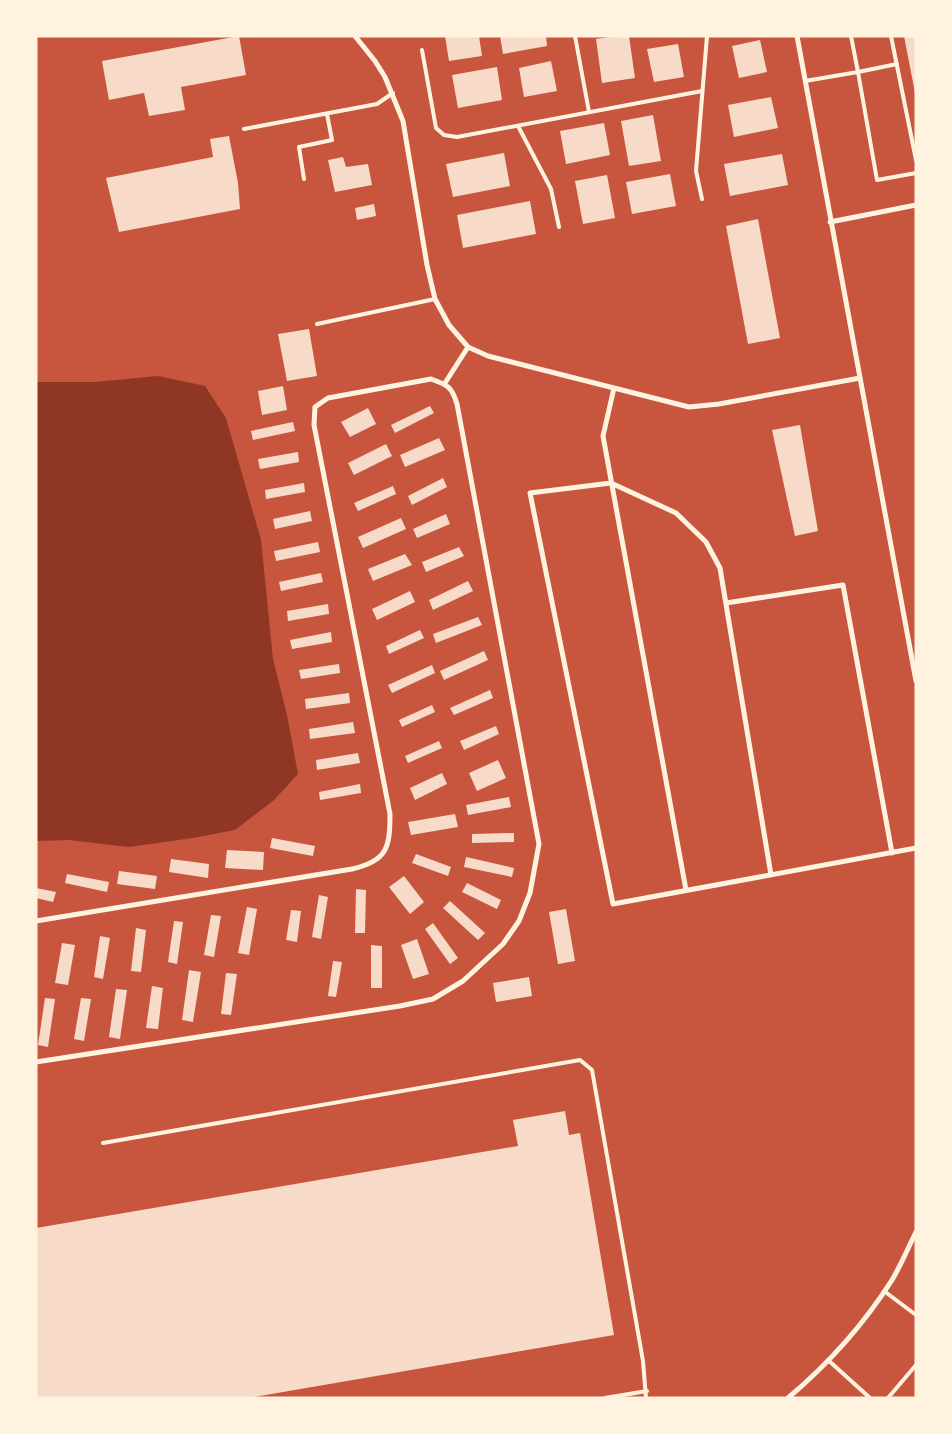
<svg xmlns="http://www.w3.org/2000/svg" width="952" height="1434" viewBox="0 0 952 1434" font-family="'DM Sans',sans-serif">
  <rect width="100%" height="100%" fill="#c8553d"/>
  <path fill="#8f3625" d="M158,376L205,386L226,418L261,540L273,659L287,715L298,774L274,800L235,830L193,838L129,847L69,840L36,841V382H95Z"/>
  <path fill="#f7dbc8" d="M239,36L246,75L181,87L185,110L149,116L144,93L109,100L102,61Z
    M445,36H479L482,56L449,61Z
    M500,36H546L547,46L503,54Z
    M618,36H629L635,78L602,83L596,39Z
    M904,36H916V93H915Z
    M760,40L767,72L739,78L732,46Z
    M678,44L684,77L654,82L647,49Z
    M551,61L557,91L524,97L519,68Z
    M497,67L502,100L458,108L452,75Z
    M771,97L778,128L734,137L728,105Z
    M653,115L661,161L629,166L621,121Z
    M604,123L610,155L566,164L560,131Z
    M229,136L238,183L240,209L119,232L106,178L213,157L210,139Z
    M504,153L510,186L453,197L446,164Z
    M782,154L788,185L730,196L724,164Z
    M343,157L346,167L368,164L372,185L335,192L328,160Z
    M670,174L676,206L632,214L626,182Z
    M607,175L615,218L583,224L575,181Z
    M530,201L536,234L463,248L457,215Z
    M374,204L376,216L357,220L355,208Z
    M758,219L780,338L748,344L726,226Z
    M309,329L317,376L287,381L278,334Z
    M283,386L287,410L262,415L258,391Z
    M430,406L434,413L395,433L391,425Z
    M368,408L376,424L350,437L341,422Z
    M293,422L295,431L253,440L251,431Z
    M800,425L818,531L795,536L772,430Z
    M439,438L445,450L405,467L400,455Z
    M386,444L392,456L354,475L348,463Z
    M298,452L299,462L260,469L258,459Z
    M443,478L447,487L412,505L408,496Z
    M304,483L305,492L266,499L265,490Z
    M393,486L396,494L358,511L354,503Z
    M310,511L312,521L275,529L273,519Z
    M446,514L450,524L417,538L413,529Z
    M401,518L406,529L363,548L358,537Z
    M318,542L320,552L276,561L274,551Z
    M459,547L464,556L426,572L422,562Z
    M405,554L412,565L373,581L368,569Z
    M321,573L323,582L281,591L279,582Z
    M468,581L473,591L433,610L429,600Z
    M410,591L415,602L377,620L372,609Z
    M328,604L329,614L288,621L287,611Z
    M478,617L482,625L436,643L433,634Z
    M420,630L424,638L389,654L386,646Z
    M331,632L332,642L292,649L290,640Z
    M484,651L488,660L444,680L440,671Z
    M339,664L340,673L301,679L299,670Z
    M432,665L435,673L392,693L388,685Z
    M490,690L493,698L454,715L450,708Z
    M349,693L350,703L306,709L305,699Z
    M432,705L435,712L402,727L399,720Z
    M353,722L355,733L310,739L309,729Z
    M496,726L499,734L464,750L460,741Z
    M439,741L442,748L408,763L405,756Z
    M358,753L360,763L317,770L316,760Z
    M498,760L506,778L477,791L469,773Z
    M442,773L447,784L415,800L410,788Z
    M360,784L361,793L320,800L319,792Z
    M509,797L511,807L468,815L466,805Z
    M455,814L458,827L411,835L408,822Z
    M514,833V842L472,843V834Z
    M272,838L315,846L313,856L270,848Z
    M227,850L264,852L263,870L225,868Z
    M416,854L451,867L448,876L412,863Z
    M466,857L514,868L512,877L464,867Z
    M171,859L209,864L208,878L169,872Z
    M119,871L157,876L155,889L117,884Z
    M67,874L109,882L107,892L65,883Z
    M404,876L424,902L410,914L389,887Z
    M467,883L501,900L497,909L462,892Z
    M36,888L56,892L53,902L36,898Z
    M356,889L366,890L365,933H355Z
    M319,895L328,897L321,939L312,937Z
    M450,901L485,933L478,940L443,908Z
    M247,907L257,909L249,955L238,953Z
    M566,909L575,961L558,964L549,912Z
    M291,910L301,911L297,942L286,940Z
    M211,915L221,916L214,957L204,955Z
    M174,921L183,922L177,964L168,962Z
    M433,923L458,958L450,964L425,929Z
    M136,928L146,930L141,972L131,971Z
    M100,936L110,938L103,979L94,977Z
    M417,939L429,974L413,979L401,945Z
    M62,943L75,945L68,985L55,983Z
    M371,945L382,946V988H371Z
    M333,961L342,962L336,997L328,996Z
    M189,970L201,972L193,1022L182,1020Z
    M226,973L237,974L231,1015L221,1014Z
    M529,977L532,996L496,1002L493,983Z
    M152,986L163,988L158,1029L146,1028Z
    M116,989L127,990L120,1039L109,1037Z
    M45,998L55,999L48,1047L38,1045Z
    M81,998L91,999L84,1041L74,1039Z
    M565,1111L569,1135L580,1133L614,1335L248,1398H36V1228L518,1146L513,1120Z"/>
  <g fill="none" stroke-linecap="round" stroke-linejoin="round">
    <path stroke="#fff3e0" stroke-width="4" d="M575,36L589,112
      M851,36L858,72L897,64
      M891,36L916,160
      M422,50L436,128L444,135L457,137L702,91
      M805,81L858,72L877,180L916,173
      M518,126L551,189L559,227
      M244,129L377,104L393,93
      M304,179L299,147L332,140L327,114
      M702,199L696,171L707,36
      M317,324L435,299
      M103,1143L580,1060L592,1070L643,1361L646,1398
      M884,1291L916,1315
      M828,1360L870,1398
      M605,1398L647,1391
      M888,1398L916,1365"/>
    <path stroke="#fff3e0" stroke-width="5" d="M355,36L375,61L385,77L403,121L427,265L435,299L449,325L468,347L488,356L689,407L719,404L860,378
      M797,36L916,681
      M830,222L916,205
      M445,383L468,347
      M614,388L603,436L686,890
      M726,603L843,585L892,853
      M771,875L720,568L706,542L676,513L611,483L530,493L613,904L916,848
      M36,921L352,869C387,861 390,848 390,814L314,425L315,407L328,398L431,379C448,385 452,387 457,404L539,844L530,893L519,921L503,944L463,981L433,999L400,1006L36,1062
      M788,1398C827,1365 864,1324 892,1280C901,1265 908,1248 916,1232"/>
  </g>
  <rect width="952" height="1434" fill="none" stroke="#fff3e0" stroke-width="75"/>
</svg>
